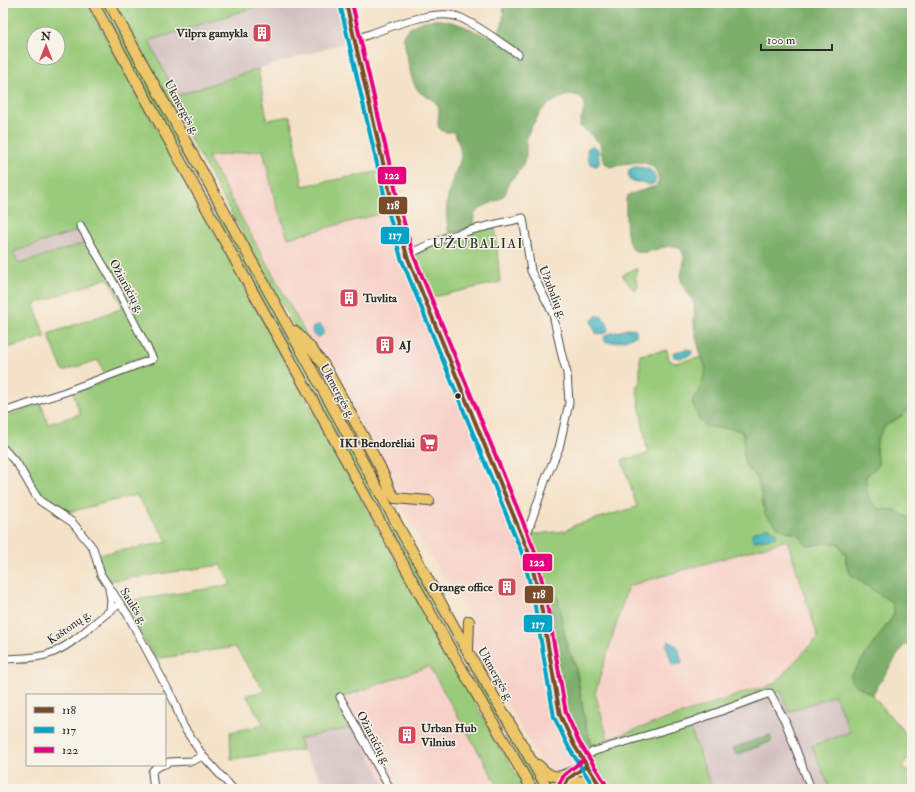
<svg xmlns="http://www.w3.org/2000/svg" width="915" height="792" viewBox="0 0 915 792" font-family="'IM FELL Double Pica',serif">
  <rect width="100%" height="100%" fill="#f7f3e8"/>
  <filter id="ink" filterUnits="userSpaceOnUse"><feTurbulence type="fractalNoise" baseFrequency=".025" numOctaves="2"/><feDisplacementMap in="SourceGraphic" scale="8" xChannelSelector="R" yChannelSelector="G"/><feConvolveMatrix kernelMatrix="1 2 1 2 8 2 1 2 1" color-interpolation-filters="sRGB"/></filter>
  <filter id="wash" filterUnits="userSpaceOnUse"><feTurbulence type="fractalNoise" baseFrequency=".012" numOctaves="4" result="noise"/><feDisplacementMap in="SourceGraphic" scale="16" xChannelSelector="R" yChannelSelector="G"/><feGaussianBlur stdDeviation="0.9" result="paint"/><feColorMatrix in="noise" values="0 0 0 0 0 0 0 0 0 0 0 0 0 0 0 0 0 1.4 0 .05"/><feComposite in="paint" operator="in"/></filter>
  <g filter="url(#wash)">
    <rect width="100%" height="100%" fill="#f4e2c8"/>
    <path fill="#f7d1c8" d="M263,150L275,201L390,211L531,571L553,696L576,757V760L572,769L555,774L545,767L472,646V619L451,584L443,578L398,501L208,157Z
      M787,540L818,637L776,683L762,689H754L608,739L595,693L628,586Z
      M430,666L500,789H388L338,699Z"/>
    <path fill="#d2bfc0" d="M267,3H342L351,41L258,69L176,96L149,41Z
      M79,230L87,242L19,264L12,252Z
      M781,691L789,712L835,695L851,732L812,746L830,789H712L689,725Z
      M353,727L388,789H328L302,750L299,739Z"/>
    <path fill="#9acb7a" stroke="#627b52" fill-rule="evenodd" d="M3,3H87L465,686L525,789H500L429,666L338,699L353,727L299,739L302,750L231,759L230,732L264,725L246,695L265,691L235,647L155,659L123,602L231,585L221,565L110,581L103,573L99,556L102,554L168,542L136,495L69,512L58,504L44,498L37,490L19,460L3,444V417L41,404L48,424L80,414L73,393L107,381L98,360L63,371L48,334L123,308L108,278L34,304L45,337L3,349V249L8,246L3,233ZM34,34H58V58H34ZM79,230L87,242L19,264L13,252Z
      M97,3H104L545,789H537L425,597Z
      M115,3H267L149,41L176,96L258,69L267,120L290,116L303,186L381,171L390,211L288,238L275,201L263,150L208,157L313,347L300,335L294,326Z
      M495,227L500,282L429,298L410,252L449,233Z
      M634,269H637L638,271L635,278L637,282L638,287L635,290L631,287L623,276V275Z
      M667,350L669,359L674,363L702,357L707,369L699,393L694,397L736,429C751,434 741,453 745,465C747,470 753,472 756,476C762,485 761,506 766,515C768,519 785,530 789,532C796,535 800,534 803,542L812,546L826,542L839,544L846,556V563L850,574L891,602L894,607V615L851,675L852,682L872,695L912,741V753L902,766L912,774V789H830L812,746L850,732L835,695L788,712L781,691L689,725L712,789H615L613,786L603,784L584,751L590,749L592,746C582,718 582,689 574,661C571,652 568,652 567,641L551,591H546L538,562L527,535L565,531L575,525L637,507L622,460L648,454L636,386L640,385V355ZM787,540L818,637L776,682L762,689H755L608,739L595,693L628,586Z
      M912,402V520L895,510L878,509C867,498 865,491 866,476L879,465L876,453L877,440L885,426L903,415Z"/>
    <path fill="#7baf6a" stroke="#536d4a" d="M503,3H912V402L903,415L885,426L877,440L876,453L879,465L866,476C865,491 867,498 878,509L895,510L912,520V643L905,645L902,648L872,695L852,682L851,675L894,615V607L891,602L850,574L846,563V556L839,544C828,541 818,546 806,545L803,542L801,537L797,533L789,532L778,527L766,516L757,477L746,466L744,457V436L741,431L736,429L706,427L700,421L692,402L694,397L699,393L706,369C701,355 695,338 694,322C694,317 695,310 694,304C692,295 682,290 681,280C680,272 687,261 683,253C674,233 643,264 631,247C625,238 626,210 626,199L628,195L656,186L659,181C656,154 628,163 610,167L603,161L600,143L580,126C580,117 585,113 585,103L579,96L570,94L550,103L541,111L529,131L526,142V157L520,170L508,183L506,193L500,199L482,207L474,215L473,227L449,233C445,212 446,199 453,178C455,171 460,165 461,157C461,149 458,141 455,133C451,130 445,134 441,130C435,125 440,116 439,109C437,98 422,97 417,89C408,75 407,51 403,35C420,14 446,18 468,28C474,30 483,36 488,36C505,35 504,14 503,3Z
      M546,591L554,592L558,598L567,649L575,665L586,727L592,746L590,749L584,751L567,715Z
      M770,735L772,741L736,755L733,748Z"/>
    <path fill="#46b5c0" stroke="#387076" d="M591,146L596,147L598,150L599,163L597,166L592,165L588,159L587,149Z
      M634,167C644,167 658,169 655,183L649,185L642,182H636L630,180L628,172L630,169Z
      M596,316C604,315 609,323 608,331L603,334L596,333L591,321Z
      M312 331a6 6 0 1 1 12 0a6 6 0 1 1-12 0Z
      M633,328L636,330V336C627,339 613,345 605,341L604,337L607,334Z
      M687,349L692,351L691,355L681,358L674,357L673,353L675,352Z
      M768,527L777,534L776,537L755,541L753,540L752,533Z
      M669,641L678,647L682,662L680,664L674,665L672,664L666,644Z"/>
  </g>
  <g filter="url(#ink)">
    <g fill="none" stroke-linecap="round" stroke-linejoin="round">
      <defs>
        <path id="minor" d="M354,40C380,31 435,6 461,18C481,27 499,42 518,54
          M407,256C443,234 484,227 523,218L531,271L553,314L562,356L567,373L569,403L559,448L546,478L528,531L522,533
          M3,412L65,392L153,359L116,287L80,225
          M3,448L18,465L35,494L40,501L72,522L93,548L101,575L128,615L174,701L183,726L203,756L233,789
          M109,589L111,600L110,610
          M3,659C18,658 35,659 49,654C77,644 95,619 120,604
          M340,697L390,789
          M581,757L595,751L691,722L770,693L785,721L811,789
          M165,764L169,762L192,761L203,756
          M156,789L153,782L152,772L155,768L162,765"/>
        <path id="major" d="M346,3L393,206L407,256L528,551L539,594L556,697L560,715L574,745L602,789"/>
        <path id="highway" d="M93,3L452,652L532,789
          M109,3L468,652L548,789
          M295,331L310,347L324,365L380,467L385,478L390,491L395,498L429,501
          M468,650L469,621
          M538,765C559,787 565,772 587,765
          M563,789C574,780 584,779 598,783"/>
      </defs>
      <use href="#minor" stroke="#494643" stroke-width="9"/>
      <use href="#major" stroke="#494643" stroke-width="11"/>
      <use href="#highway" stroke="#494643" stroke-width="12"/>
      <use href="#minor" stroke="#fff" stroke-width="7"/>
      <use href="#major" stroke="#ecc669" stroke-width="9"/>
      <use href="#highway" stroke="#ecc669" stroke-width="10"/>
      <defs>
        <path id="bus-1" d="M346,3L393,206L407,256L528,551L539,594L560,715L574,745L602,789
          M563,789L568,779L587,765"/>
        <path id="bus-2" d="M340,4L387,207L401,258L522,553L533,595L554,717L569,748L595,789"/>
        <path id="bus-3" d="M352,3L399,205L413,254L534,549L545,593L566,713L579,742L607,786
          M558,786L564,775L583,760"/>
      </defs>
      <use href="#bus-1" stroke="#f7f3e8" stroke-width="7"/>
      <use href="#bus-2" stroke="#f7f3e8" stroke-width="7"/>
      <use href="#bus-3" stroke="#f7f3e8" stroke-width="7"/>
      <use href="#bus-1" stroke="#7a4b2a" stroke-width="4"/>
      <use href="#bus-2" stroke="#02a3c6" stroke-width="4"/>
      <use href="#bus-3" stroke="#e5007d" stroke-width="4"/>
    </g>
  </g>
  <defs>
    <symbol id="building-square" viewBox="-11 -11 22 22"><rect x="-9" y="-9" width="18" height="18" rx="4" fill="#d1495b" stroke="#f7f3e8"/><path d="M-4-6H4V6H1V3H-1V6H-4ZM-2.5-4.3h1.7v1.8h-1.7ZM.8-4.3h1.7v1.8H.8ZM-2.5-1h1.7V.8h-1.7ZM.8-1h1.7V.8H.8Z" fill="#fff"/></symbol>
    <symbol id="supermarket-square" viewBox="-11 -11 22 22"><rect x="-9" y="-9" width="18" height="18" rx="4" fill="#d1495b" stroke="#f7f3e8"/><path d="M-6-5.5h2.5l.6 2H6L4.5 2H-2.5L-4.4-4H-6ZM-1.5 3.2a1.3 1.3 0 1 0 .1 0ZM3 3.2a1.3 1.3 0 1 0 .1 0Z" fill="#fff"/></symbol>
  </defs>
  <g fill-rule="evenodd">
    <use href="#building-square" x="251" y="22" width="22" height="22"/>
    <use href="#building-square" x="338" y="287" width="22" height="22"/>
    <use href="#building-square" x="374" y="334" width="22" height="22"/>
    <use href="#supermarket-square" x="418" y="432" width="22" height="22"/>
    <use href="#building-square" x="496" y="576" width="22" height="22"/>
    <use href="#building-square" x="396" y="724" width="22" height="22"/>
  </g>
  <circle fill="#2b2b2b" stroke="#f7f3e8" stroke-width="1.5" cx="458" cy="396" r="3.5"/>
  <g text-anchor="middle" stroke-width="3" stroke-linejoin="round" paint-order="stroke">
    <g font-size="12" font-weight="bold" fill="#2b2b2b" stroke="#f7f3e8" text-anchor="end">
      <text x="248" y="37">Vilpra gamykla</text>
      <text x="363" y="302" text-anchor="start">Tuvlita</text>
      <text x="399" y="349" text-anchor="start">AJ</text>
      <text x="415" y="447">IKI Bendorėliai</text>
      <text x="493" y="591">Orange office</text>
      <text x="421" y="732" text-anchor="start">Urban Hub<tspan x="421" dy="14">Vilnius</tspan></text>
    </g>
    <g font-size="12" fill="#2b2b2b" stroke="#f7f3e8">
      <text transform="translate(182 107) rotate(61)" y="4">Ukmergės g.</text>
      <text transform="translate(127 286) rotate(61)" y="4">Ožiarūčių g.</text>
      <text transform="translate(553 292) rotate(68)" y="4">Užubalių g.</text>
      <text transform="translate(338 391) rotate(61)" y="4">Ukmergės g.</text>
      <text transform="translate(134 606) rotate(58)" y="4">Saulės g.</text>
      <text transform="translate(69 627) rotate(-35)" y="4">Kaštonų g.</text>
      <text transform="translate(496 674) rotate(60)" y="4">Ukmergės g.</text>
      <text transform="translate(374 738) rotate(62)" y="4">Ožiarūčių g.</text>
    </g>
    <g font-size="14" letter-spacing="1" fill="#2b2b2b" stroke="#f7f3e8">
      <text x="478" y="248">UŽUBALIAI</text>
    </g>
  </g>
  <g stroke="#f7f3e8" stroke-width="1.5">
    <rect x="377" y="166" width="30" height="19" rx="4" fill="#e5007d"/>
    <rect x="378" y="196" width="30" height="19" rx="4" fill="#7a4b2a"/>
    <rect x="380" y="226" width="30" height="19" rx="4" fill="#02a3c6"/>
    <rect x="522" y="553" width="31" height="19" rx="4" fill="#e5007d"/>
    <rect x="524" y="585" width="30" height="19" rx="4" fill="#7a4b2a"/>
    <rect x="523" y="614" width="30" height="19" rx="4" fill="#02a3c6"/>
  </g>
  <g font-size="11" text-anchor="middle" font-weight="bold" fill="#fff">
    <text x="392" y="179">122</text>
    <text x="393" y="209">118</text>
    <text x="395" y="239">117</text>
    <text x="537" y="566">122</text>
    <text x="539" y="598">118</text>
    <text x="538" y="628">117</text>
  </g>
  <rect width="915" height="792" fill="none" stroke="#f7f3e8" stroke-width="16"/>
  <rect x="26" y="694" width="140" height="72" fill="#f7f3e8" stroke="#a5a39c"/>
  <rect x="34" y="707" width="20" height="6" fill="#7a4b2a" stroke="#a5a39c"/>
  <text x="62" y="714" font-size="12" fill="#2b2b2b">118</text>
  <rect x="34" y="727" width="20" height="6" fill="#02a3c6" stroke="#a5a39c"/>
  <text x="62" y="734" font-size="12" fill="#2b2b2b">117</text>
  <rect x="34" y="747" width="20" height="6" fill="#e5007d" stroke="#a5a39c"/>
  <text x="62" y="754" font-size="12" fill="#2b2b2b">122</text>
  <g transform="translate(46 46)"><circle r="19" fill="#f7f3e8" stroke="#a5a39c"/>
  <path d="M0-3L7 15L0 10L-7 15Z" fill="#d1495b"/>
  <text y="-6" font-size="11" font-weight="bold" text-anchor="middle" fill="#2b2b2b">N</text>
  </g>
  <path d="M761 44v6h71v-6" fill="none" stroke="#2b2b2b" stroke-width="2"/>
  <text x="767" y="44" font-size="12" fill="#2b2b2b" stroke="#f7f3e8" stroke-width="3" paint-order="stroke">100 m</text>
</svg>
